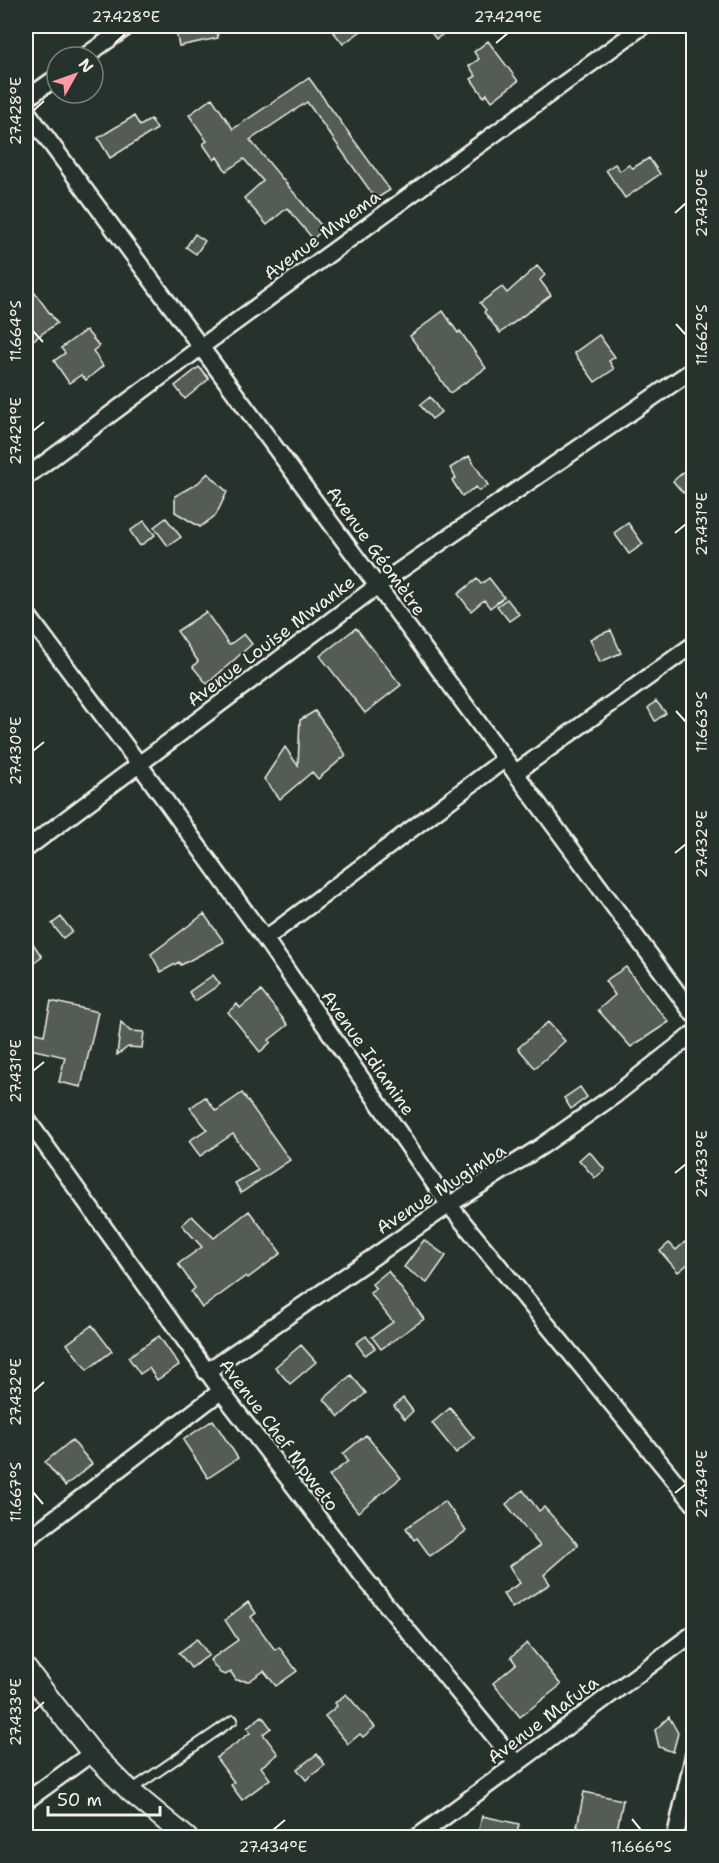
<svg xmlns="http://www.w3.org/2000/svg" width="719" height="1863" viewBox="0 0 719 1863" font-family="'Shantell Sans',sans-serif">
  <rect width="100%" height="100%" fill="#26332d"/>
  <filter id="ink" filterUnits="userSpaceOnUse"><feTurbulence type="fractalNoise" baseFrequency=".0167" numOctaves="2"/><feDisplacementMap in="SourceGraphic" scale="12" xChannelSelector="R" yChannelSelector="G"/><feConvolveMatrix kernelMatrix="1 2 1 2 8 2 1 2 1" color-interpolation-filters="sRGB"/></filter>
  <g filter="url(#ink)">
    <path fill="#525c55" stroke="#f4f1e8" stroke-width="1.5" d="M175,26H216L218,38L179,46Z
      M329,26H368L343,44Z
      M426,26H455L436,39Z
      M488,41L518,81L492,101L487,94L484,97L471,79L476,76L469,66L479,59L474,52Z
      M309,78L390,190L376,199L307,102L250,140L324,229L313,239L287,208L267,225L244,198L263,181L244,159L226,171L217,157L214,160L203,144L207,141L189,115L212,98L233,129Z
      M134,116L140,126L151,119L157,129L110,158L98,138Z
      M649,158L660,174L625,198L606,170L615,164L620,171L629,165L633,168Z
      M195,234L205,241L196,254L186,247Z
      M537,266L545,275L540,280L551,295L500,333L484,312L486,310L480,303L502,287L507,293Z
      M26,281L57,323L26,345Z
      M443,311L458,333L460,331L486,368L450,393L410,336Z
      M86,330L99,346L93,351L103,366L86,380L81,375L69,383L54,361L65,353L61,348Z
      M599,335L615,357L609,361L614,369L595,382L574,353Z
      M199,367L209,379L185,399L175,386Z
      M430,397L441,412L432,419L420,405Z
      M469,456L488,485L479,491L476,487L462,496L452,480L456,478L450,468Z
      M693,464V484L683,493L673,481Z
      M208,473L227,492L216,515L200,527L175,512V496L198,483Z
      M166,518L181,537L168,546L154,527Z
      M144,521L155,535L140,546L130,531Z
      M628,523L643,544L629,554L614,533Z
      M489,578L504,597L490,608L484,600L471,611L458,594L477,579L481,584Z
      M507,599L519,614L509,621L497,606Z
      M206,612L229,645L244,634L252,644L207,684L193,667L198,661L177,631Z
      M356,628L401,685L365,713L320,656Z
      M611,630L621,653L600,662L590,639Z
      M656,701L666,713L655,721L648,708Z
      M315,711L346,755L318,779L312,772L280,799L264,779L285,747L298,766L300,720Z
      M204,914L224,942L181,965L179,962L161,972L151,954Z
      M61,917L72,931L63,938L52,924Z
      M26,933L42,957L26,969Z
      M626,967L649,999L669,1022L631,1047L598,1010L615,995L605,981Z
      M213,975L220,984L195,1001L189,992Z
      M261,991L288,1025L269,1040L271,1042L260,1052L228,1012L237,1004L240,1008Z
      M51,1001L98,1012L81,1087L59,1082L65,1057L26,1048V1030L44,1035Z
      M121,1022L130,1031L144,1032L142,1048L128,1047L117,1055Z
      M548,1022L565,1041L535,1068L518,1048Z
      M580,1087L587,1097L571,1109L564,1098Z
      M242,1093L290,1160L241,1193L235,1183L258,1170L233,1134L200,1156L189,1141L207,1129L190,1108L205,1097L216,1111Z
      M589,1151L605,1170L595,1178L579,1160Z
      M249,1211L281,1253L248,1278L246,1276L202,1308L191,1292L195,1288L178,1264L202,1247L182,1225L192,1216L214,1238Z
      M693,1235V1260L678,1272L660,1251L669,1243L676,1250Z
      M424,1240L446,1256L427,1283L404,1267Z
      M388,1271L424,1319L381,1349L372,1337L393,1322L370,1293L376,1289L372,1284Z
      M92,1325L112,1351L87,1370L67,1344Z
      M159,1336L179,1365L157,1380L149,1368L140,1374L128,1357Z
      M366,1336L375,1348L365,1355L356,1343Z
      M301,1345L316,1362L290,1384L275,1367Z
      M351,1375L366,1393L339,1417L324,1399Z
      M403,1398L413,1411L405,1419L394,1406Z
      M450,1408L474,1438L456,1453L432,1423Z
      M213,1420L238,1458L208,1478L183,1440Z
      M366,1435L401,1478L358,1512L329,1476L348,1461L343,1454Z
      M72,1440L92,1464L65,1486L45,1462Z
      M523,1490L539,1511L544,1507L578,1545L544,1575L550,1584L512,1608L503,1594L520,1583L509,1566L540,1546L506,1504Z
      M445,1501L466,1531L430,1556L417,1538L414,1540L406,1528Z
      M248,1602L256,1613L251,1617L275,1650L279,1647L297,1671L276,1686L264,1671L249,1681L236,1680L231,1672L225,1675L220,1673L210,1660L238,1640L225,1620Z
      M197,1639L209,1655L191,1668L179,1653Z
      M527,1643L561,1685L520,1717L493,1683L516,1664L511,1657Z
      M346,1694L375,1727L363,1737L360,1734L348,1744L325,1716L337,1706L335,1703Z
      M262,1716L271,1728L263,1734L278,1754L261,1767L270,1779L242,1800L231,1785L234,1782L216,1758L250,1733L247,1728Z
      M669,1717L678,1733L673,1752L659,1747L655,1730Z
      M317,1754L325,1765L306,1780L297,1769Z
      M584,1792L623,1800L616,1835L599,1832L597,1837L582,1834L583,1828L577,1827Z
      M482,1816L519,1824L516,1838H477Z"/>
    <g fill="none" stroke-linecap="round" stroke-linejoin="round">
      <defs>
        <path id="service" d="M131,1790L233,1720"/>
        <path id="minor" d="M84,57L128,26
          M26,99L57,77
          M26,110L694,1015
          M26,477L201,347L643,26
          M26,613L139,764L265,939L449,1205L694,1504
          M515,773L694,644
          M26,849L377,586L694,369
          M265,939L505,759
          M26,1118L221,1391L362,1575L517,1764
          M206,1372L449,1205L542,1146L615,1095L694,1033
          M26,1540L221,1391
          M26,1801L92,1753
          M416,1838L694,1633
          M675,1838L694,1754"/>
        <path id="tertiary" d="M26,1669L92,1753L130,1791L187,1838"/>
      </defs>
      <use href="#service" stroke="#f4f1e8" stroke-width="12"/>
      <use href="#minor" stroke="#f4f1e8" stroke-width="20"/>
      <use href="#tertiary" stroke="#f4f1e8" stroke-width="24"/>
      <use href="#service" stroke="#26332d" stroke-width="8"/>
      <use href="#minor" stroke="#26332d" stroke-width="15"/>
      <use href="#tertiary" stroke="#26332d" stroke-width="20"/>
    </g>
  </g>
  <path fill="none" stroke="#f4f1e8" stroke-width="2" d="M115,43L126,33M496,43L508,33M33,111L44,101M675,213L686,203M676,324L686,335M33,331L43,342M33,431L44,422M675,533L686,524M676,711L686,722M33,751L44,742M675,853L686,844M33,1071L44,1062M675,1173L686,1164M33,1392L44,1382M33,1492L43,1504M675,1493L686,1484M33,1712L44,1702M632,1819L641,1830M273,1830L285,1820"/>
  <g text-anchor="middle" stroke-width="4.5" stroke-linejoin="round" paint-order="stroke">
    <g font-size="18" fill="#f4f1e8" stroke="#26332d">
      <text transform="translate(322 235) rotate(-36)" y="6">Avenue Mwema</text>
      <text transform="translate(376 551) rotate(54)" y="6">Avenue Géomètre</text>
      <text transform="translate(271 641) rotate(-37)" y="6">Avenue Louise Mwanke</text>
      <text transform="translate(368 1053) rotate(55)" y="6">Avenue Idiamine</text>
      <text transform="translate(441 1189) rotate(-33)" y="6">Avenue Mugimba</text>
      <text transform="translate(279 1435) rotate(53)" y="6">Avenue Chef Mpweto</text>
      <text transform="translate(543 1720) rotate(-37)" y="6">Avenue Mafuta</text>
    </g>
  </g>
  <rect width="719" height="1863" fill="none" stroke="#26332d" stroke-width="66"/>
  <g transform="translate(75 75) rotate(50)"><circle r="28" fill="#26332d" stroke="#787f78" stroke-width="1.5"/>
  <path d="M0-4.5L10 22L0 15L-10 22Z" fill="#ff9aa2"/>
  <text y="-9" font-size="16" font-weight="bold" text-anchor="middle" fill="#f4f1e8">N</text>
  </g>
  <path d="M48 1806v9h112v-9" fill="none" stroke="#f4f1e8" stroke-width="3"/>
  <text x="57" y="1806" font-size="18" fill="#f4f1e8" stroke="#26332d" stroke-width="4.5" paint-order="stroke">50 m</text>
  <rect x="33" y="33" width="653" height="1797" fill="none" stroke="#f4f1e8" stroke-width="2"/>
  <g font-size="15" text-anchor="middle" fill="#f4f1e8">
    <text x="126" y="22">27.428°E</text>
    <text x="508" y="22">27.429°E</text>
    <text transform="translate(16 111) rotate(-90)" y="5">27.428°E</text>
    <text transform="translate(702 203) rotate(-90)" y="5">27.430°E</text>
    <text transform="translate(16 331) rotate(-90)" y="5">11.664°S</text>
    <text transform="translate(702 335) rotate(-90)" y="5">11.662°S</text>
    <text transform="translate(16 431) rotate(-90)" y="5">27.429°E</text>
    <text transform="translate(702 524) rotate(-90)" y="5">27.431°E</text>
    <text transform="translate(702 722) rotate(-90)" y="5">11.663°S</text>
    <text transform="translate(16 751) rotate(-90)" y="5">27.430°E</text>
    <text transform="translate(702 844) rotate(-90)" y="5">27.432°E</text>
    <text transform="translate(16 1071) rotate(-90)" y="5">27.431°E</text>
    <text transform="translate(702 1164) rotate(-90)" y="5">27.433°E</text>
    <text transform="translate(16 1392) rotate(-90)" y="5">27.432°E</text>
    <text transform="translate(702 1484) rotate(-90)" y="5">27.434°E</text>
    <text transform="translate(16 1492) rotate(-90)" y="5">11.667°S</text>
    <text transform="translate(16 1712) rotate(-90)" y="5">27.433°E</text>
    <text x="273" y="1852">27.434°E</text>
    <text x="641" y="1852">11.666°S</text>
  </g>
</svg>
